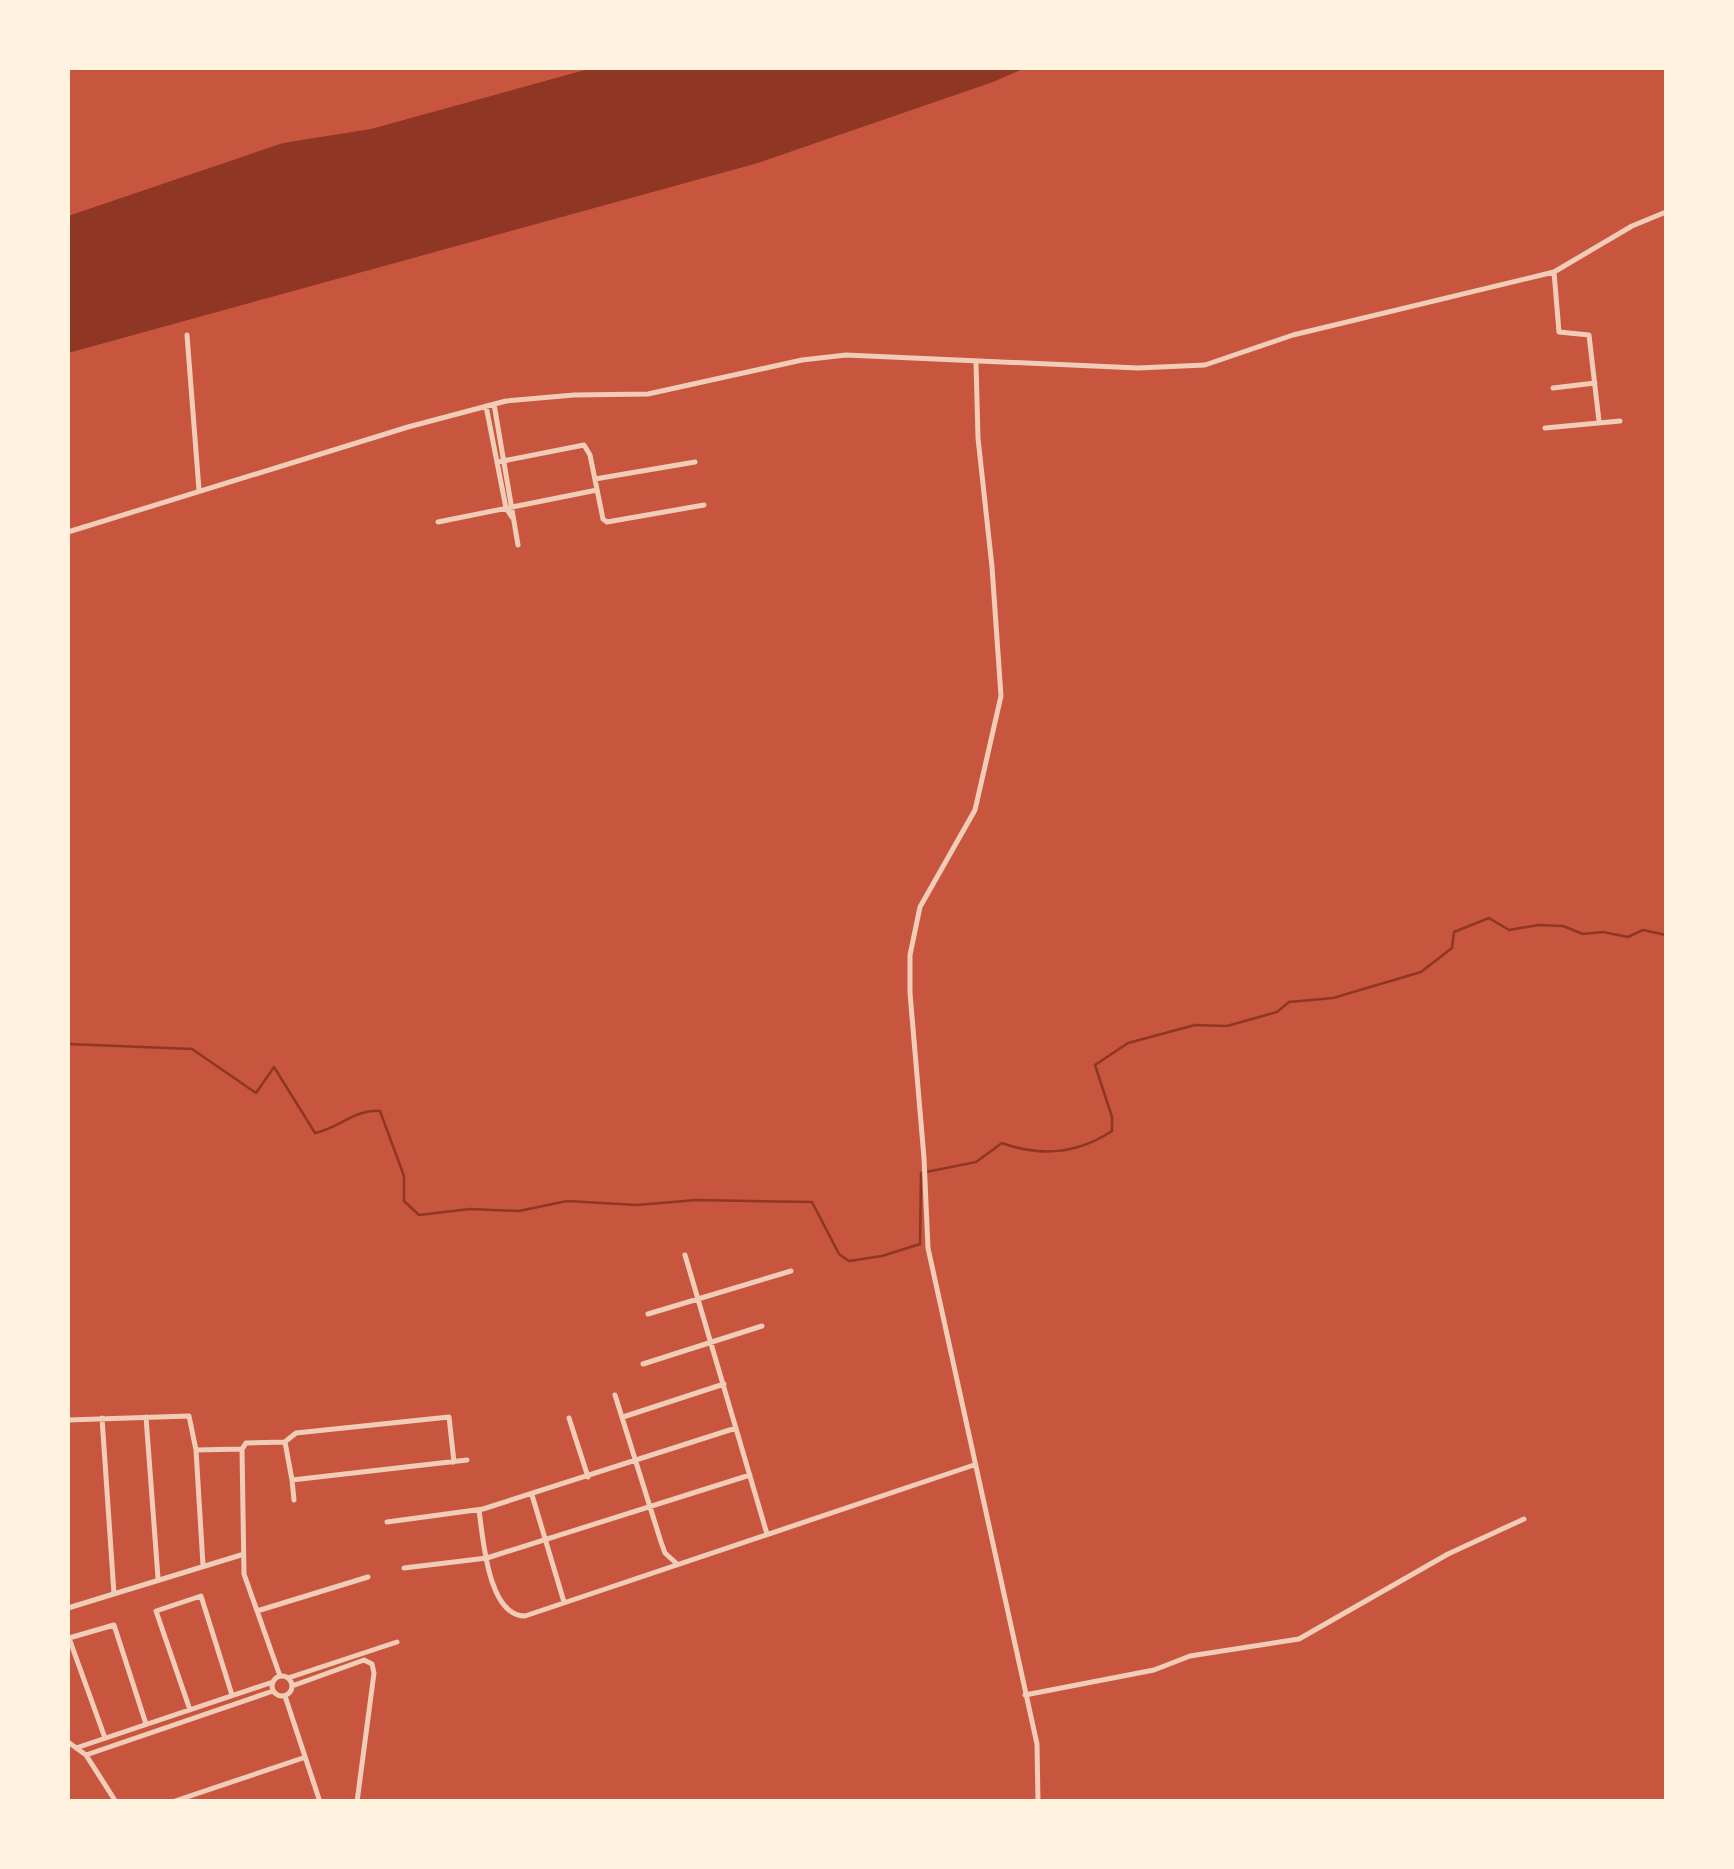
<svg xmlns="http://www.w3.org/2000/svg" width="1734" height="1869" viewBox="0 0 1734 1869" font-family="Manrope,sans-serif">
  <rect width="100%" height="100%" fill="#c8553d"/>
  <path fill="#8f3625" d="M592,68H1025L993,82L758,163L68,353V216L283,143L371,129Z"/>
  <g fill="none" stroke-linecap="round" stroke-linejoin="round">
    <path stroke="#8f3625" stroke-width="2.5" d="M68,1044L192,1049L256,1093L274,1067L315,1133C340,1128 354,1109 380,1111L404,1176V1201L419,1215L470,1209L519,1211L567,1201L637,1205L696,1200L812,1202L839,1254L849,1261L882,1256L920,1244L921,1173L976,1162L1002,1143C1040,1157 1077,1154 1112,1131V1117L1095,1065L1128,1043L1195,1025L1227,1026L1277,1012L1289,1002L1333,998L1421,972L1452,948L1454,932L1489,918L1509,930L1538,925L1563,926L1583,934L1603,932L1628,937L1643,930L1666,935"/>
    <path stroke="#f1ccb7" stroke-width="5" d="M1554,272L1559,332L1589,335L1599,421
      M187,335L199,490
      M976,363L978,438L992,567L1001,696L975,810L920,907L910,955V993L924,1158L928,1248L1037,1744L1038,1802
      M1553,388L1595,383
      M494,404L518,545
      M486,406L506,508L512,517
      M1545,428L1620,421
      M498,462L584,445L590,455L603,519L607,522L704,505
      M595,479L695,462
      M438,522L597,490
      M68,532L408,427L506,401L574,395L648,394L802,360L846,355L1138,368L1205,365L1293,335L1554,272L1632,226L1666,212
      M685,1255L767,1534
      M648,1314L791,1271
      M643,1364L762,1326
      M615,1395L661,1542L665,1553L676,1563
      M146,1417L158,1578
      M623,1417L724,1384
      M102,1418L114,1594
      M569,1418L588,1477
      M68,1420L189,1416L196,1450L203,1565
      M286,1441L296,1433L449,1417L454,1462
      M242,1449L246,1443L285,1442L292,1480L467,1460
      M196,1450L242,1449L244,1574L280,1676
      M292,1480L294,1500
      M532,1495L564,1602
      M479,1510C483,1538 488,1616 525,1616L974,1465
      M387,1522L483,1509L736,1428
      M404,1568L487,1558L750,1475
      M68,1608L241,1555
      M257,1611L368,1577
      M272 1686a10 10 0 1 1 20 0a10 10 0 1 1-20 0Z
      M288,1678L397,1642
      M292,1686L364,1660L372,1664L374,1673L357,1802
      M1025,1695L1154,1670L1190,1656L1299,1639L1448,1554L1524,1519
      M285,1696L320,1802
      M190,1710L156,1611L201,1596L232,1695
      M105,1738L69,1638L114,1625L146,1724
      M68,1742L86,1755L116,1802
      M76,1748L273,1682
      M86,1755L273,1691
      M172,1802L303,1758"/>
  </g>
  <rect width="1734" height="1869" fill="none" stroke="#fff3e0" stroke-width="140"/>
</svg>
